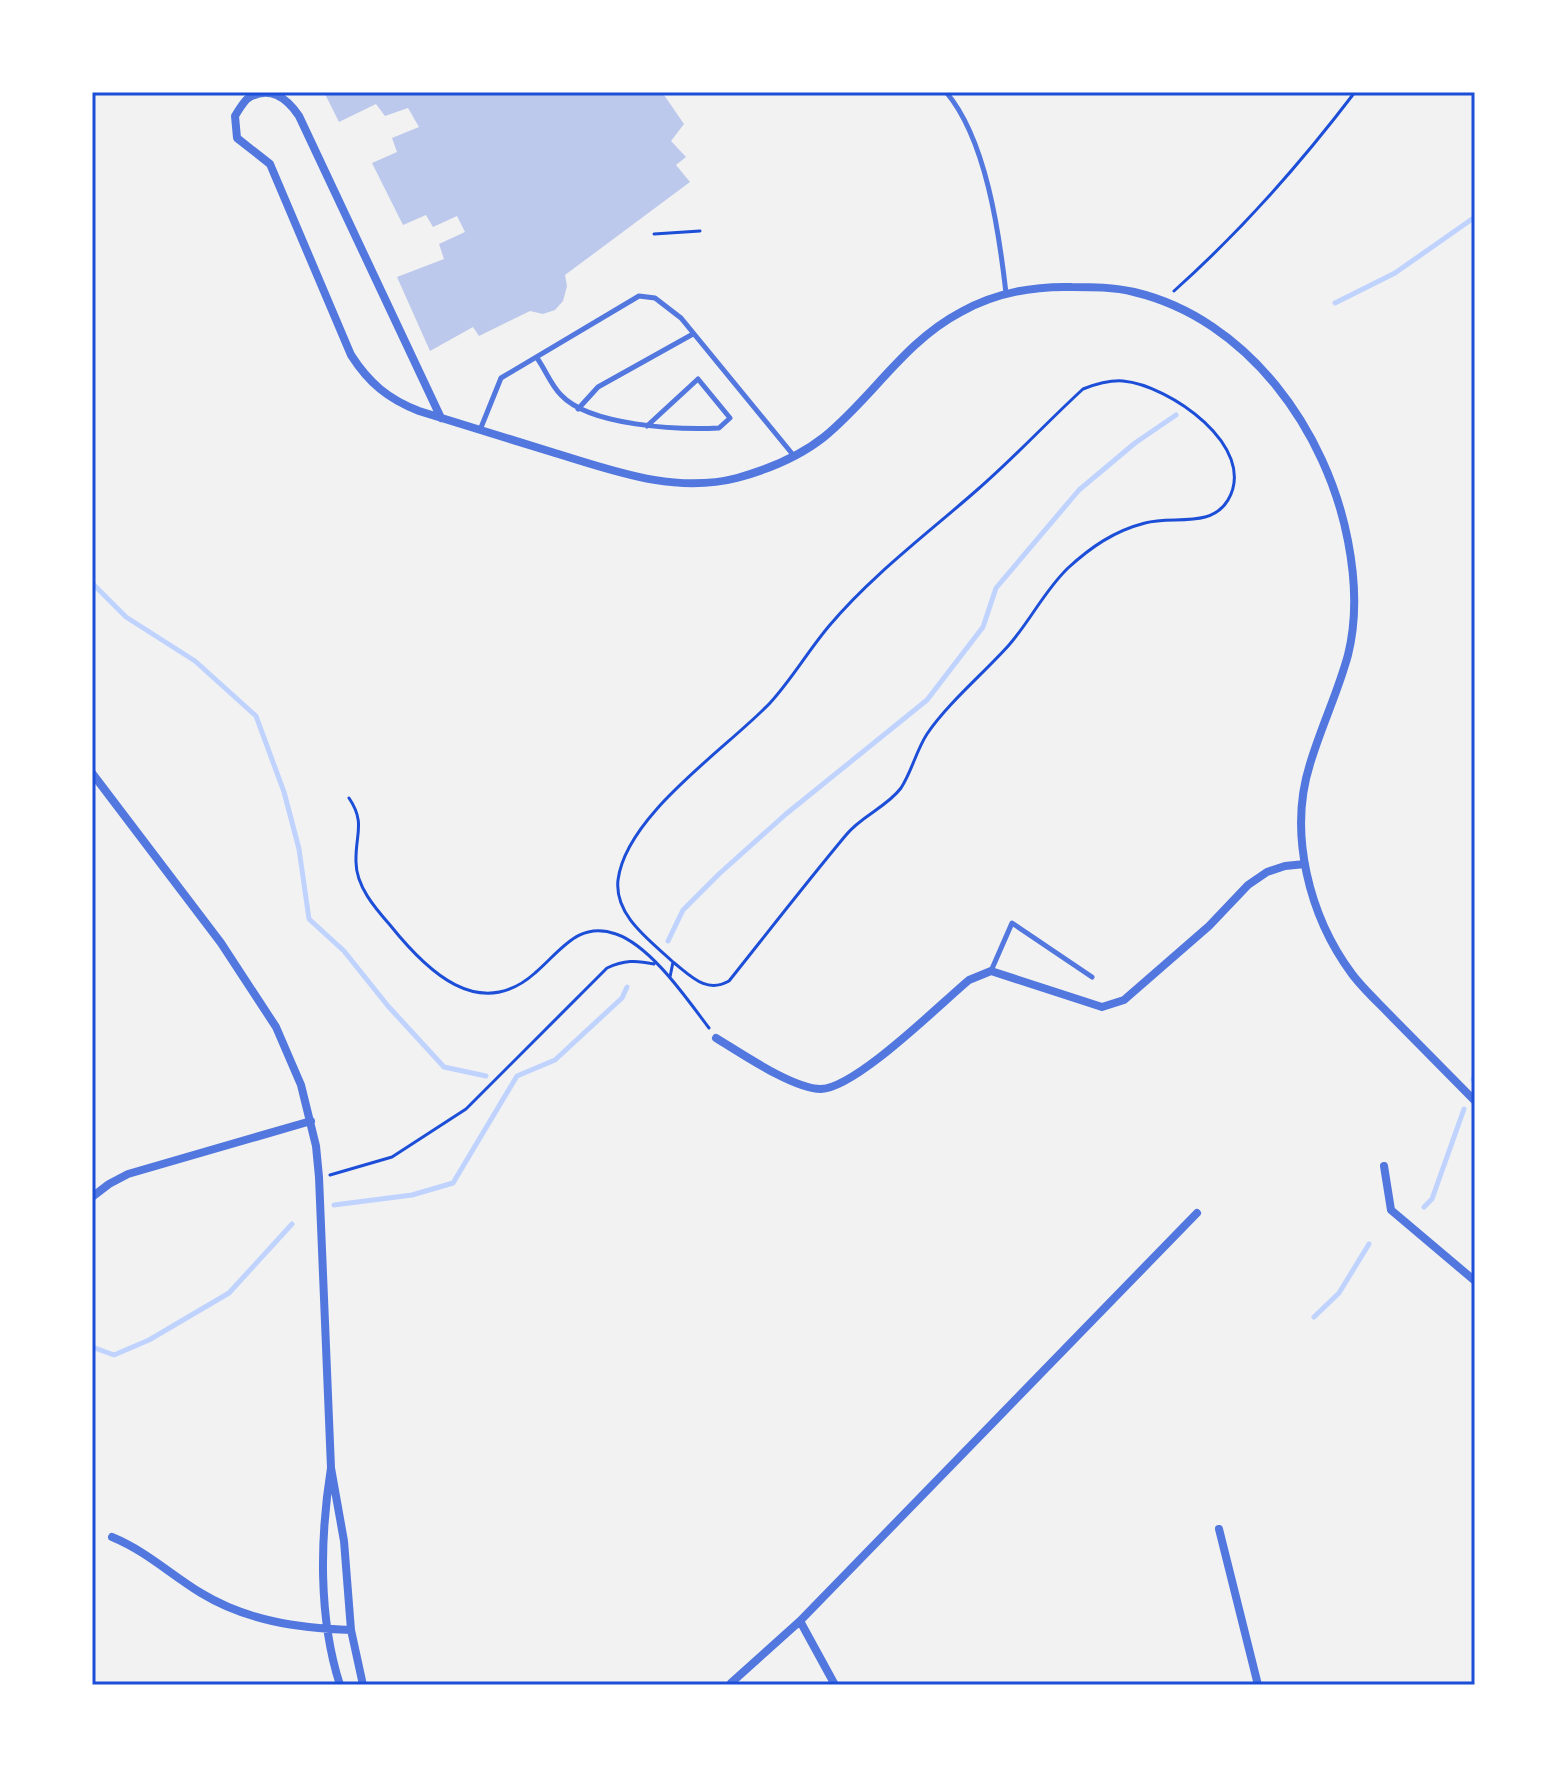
<svg xmlns="http://www.w3.org/2000/svg" width="1567" height="1777" viewBox="0 0 1567 1777" font-family="Lato,sans-serif">
  <rect width="100%" height="100%" fill="#f2f2f2"/>
  <g fill="none" stroke-linecap="round" stroke-linejoin="round">
    <path stroke="#bfd3fe" stroke-width="5" d="M1335,303L1395,273L1475,217
      M92,583L126,617L195,661L256,716L284,792L299,849L309,919L344,951L388,1006L444,1067L486,1076
      M668,941L683,910L719,874L786,814L927,700L983,627L996,588L1079,490L1135,443L1176,415
      M1473,1080L1475,1073
      M334,1205L412,1195L453,1183L517,1076L555,1060L622,998L627,987
      M1424,1207L1432,1199L1464,1109
      M1314,1317L1339,1293L1369,1244
      M92,1347L114,1355L149,1340L229,1293L292,1224"/>
  </g>
  <path fill="#bdc9ec" d="M324,92H662L684,124L671,141L686,157L676,165L690,182L565,275L567,286L563,301L555,310L543,314L530,311L479,336L473,327L430,351L397,277L444,259L439,244L465,232L457,216L433,227L426,215L403,225L372,163L397,152L392,138L419,127L408,108L385,116L376,104L339,122Z"/>
  <g fill="none" stroke-linecap="round" stroke-linejoin="round">
    <path stroke="#1d4ed8" stroke-width="3" d="M654,234L700,231
      M1174,291C1241,231 1301,163 1355,92
      M349,798C366,823 355,835 356,862C356,886 375,908 390,925C426,970 479,1023 535,973C560,952 578,920 616,934C651,946 687,999 709,1028
      M670,977L673,962C691,976 706,994 729,981C768,932 806,883 846,835C861,816 887,807 901,788C912,771 916,751 927,734C948,703 984,673 1009,645C1030,621 1045,590 1068,568C1091,547 1114,531 1145,523C1172,515 1211,529 1228,500C1259,447 1169,385 1123,381C1109,380 1096,384 1083,389C1047,422 1014,458 977,490C927,534 872,575 829,626C808,651 792,679 770,703C726,749 626,815 618,880C614,916 651,941 673,962
      M330,1175L392,1157L466,1109L607,968C624,960 636,960 654,964"/>
    <path stroke="#5277de" stroke-width="5" d="M946,92C986,139 999,232 1006,293
      M537,358C545,369 551,385 561,395C590,426 678,430 719,428L730,418L698,379L647,426
      M578,409L598,387L693,334
      M480,430L501,378L639,296L655,298L681,318L794,456
      M991,971L1012,923L1092,977"/>
    <path stroke="#5277de" stroke-width="8" d="M441,418L299,116C287,98 269,84 247,99C243,103 238,111 235,116L237,138L270,164L351,355C369,383 388,399 419,411C465,425 510,439 555,453C614,471 675,494 737,478C766,470 800,456 824,437C873,397 904,342 961,312C995,293 1033,286 1072,287C1092,287 1114,287 1134,292C1248,319 1327,431 1348,541C1355,577 1357,619 1348,655C1338,692 1321,727 1310,764C1288,833 1309,916 1352,974C1364,990 1380,1004 1394,1019C1421,1046 1448,1074 1475,1101
      M92,773L221,943L276,1027L301,1085L316,1146L319,1177L331,1468
      M716,1038C741,1053 793,1089 821,1089C856,1088 939,1005 969,980L991,971L1102,1007L1124,1000L1209,926L1248,885L1267,872L1285,866L1305,864
      M1384,1166L1391,1210L1475,1281
      M92,1197L109,1184L128,1174L311,1121
      M1219,1529L1258,1685
      M112,1537C146,1551 170,1574 201,1593C247,1621 298,1628 351,1630
      M800,1621L835,1685
      M731,1683L800,1621L1197,1213
      M340,1685C318,1617 320,1537 331,1468L344,1541L351,1630L363,1685"/>
  </g>
  <rect width="1567" height="1777" fill="none" stroke="#ffffff" stroke-width="188"/>
  <rect x="94" y="94" width="1379" height="1589" fill="none" stroke="#1d4ed8" stroke-width="3"/>
</svg>
